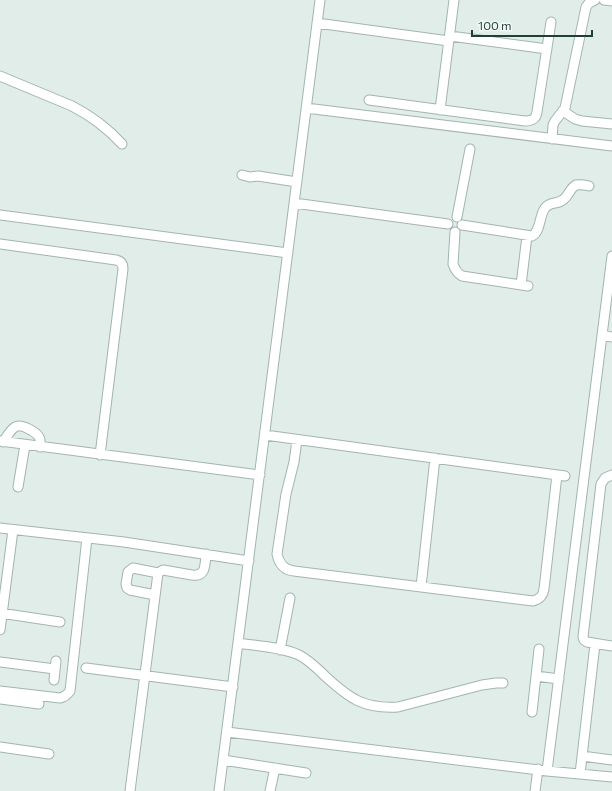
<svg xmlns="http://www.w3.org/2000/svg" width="612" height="791" viewBox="0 0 612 791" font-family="Commissioner,sans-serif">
  <rect width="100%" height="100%" fill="#e0ede8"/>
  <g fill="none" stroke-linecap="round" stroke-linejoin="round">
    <defs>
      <path id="minor" d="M604,0L612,1
        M317,23L449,41
        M450,36L547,49
        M0,76L72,106L86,114L99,123L111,133L122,144
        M369,100L525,121C532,121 536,119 537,112L551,22
        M306,108L612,146
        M440,110L454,0
        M563,111L575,119L582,121L612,124
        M552,139L553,125L555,121L565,108L586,7L589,3L595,0
        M242,175L250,177L258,176L297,182
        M294,203L448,224
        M0,215L288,253
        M457,217L470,149
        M462,225L532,236C541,231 539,216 545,208C550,201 558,205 564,199C569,195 570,188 576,185C581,184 585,185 589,186
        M455,232L453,264C455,270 457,273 462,276L528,286
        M0,244L116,260C121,261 123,264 123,269L100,455
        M521,285L527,236
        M602,335L612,337
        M265,435L565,476
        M297,440L294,462L286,494L277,554C279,564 284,570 294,571L533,601C540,599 543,596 544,589L557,475
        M0,441L260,475
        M3,442C7,437 10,430 15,427C21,423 36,432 39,437C41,440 40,444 40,447
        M612,475L605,478L601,484L583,637L584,640L587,642L612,646
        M18,487L25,445
        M0,528L124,542L249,561
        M421,587L435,458
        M155,595L130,590L127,588L126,584L128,572L133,568L158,573
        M0,613L60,622
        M0,630L13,530
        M238,643C257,646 282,647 299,655C309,660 317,668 325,676C350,699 364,709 398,707L482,685L496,683H503
        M280,650L290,598
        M0,662L55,669
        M86,668L233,687
        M536,676L559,679
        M54,680L56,661
        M0,691L60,698C65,697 67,695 70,691L87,538
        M0,699L39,704
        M532,712L539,649
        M227,732L547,771L612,777
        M0,747L49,754
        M582,756L612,760
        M223,760L306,773
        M547,771L612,256
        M580,774L595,644
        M130,791L158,573L163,570L192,575C206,577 205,565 206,554
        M219,791L320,0
        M270,791L275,768
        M535,791L538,769"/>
    </defs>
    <use href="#minor" stroke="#a2b5b0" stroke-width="11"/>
    <use href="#minor" stroke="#fff" stroke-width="9"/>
  </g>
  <path d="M472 30v6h120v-6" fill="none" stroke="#1f3f39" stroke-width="2"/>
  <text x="478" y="30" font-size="12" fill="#1f3f39" stroke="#f1f9f6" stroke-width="3" paint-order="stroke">100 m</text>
</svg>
